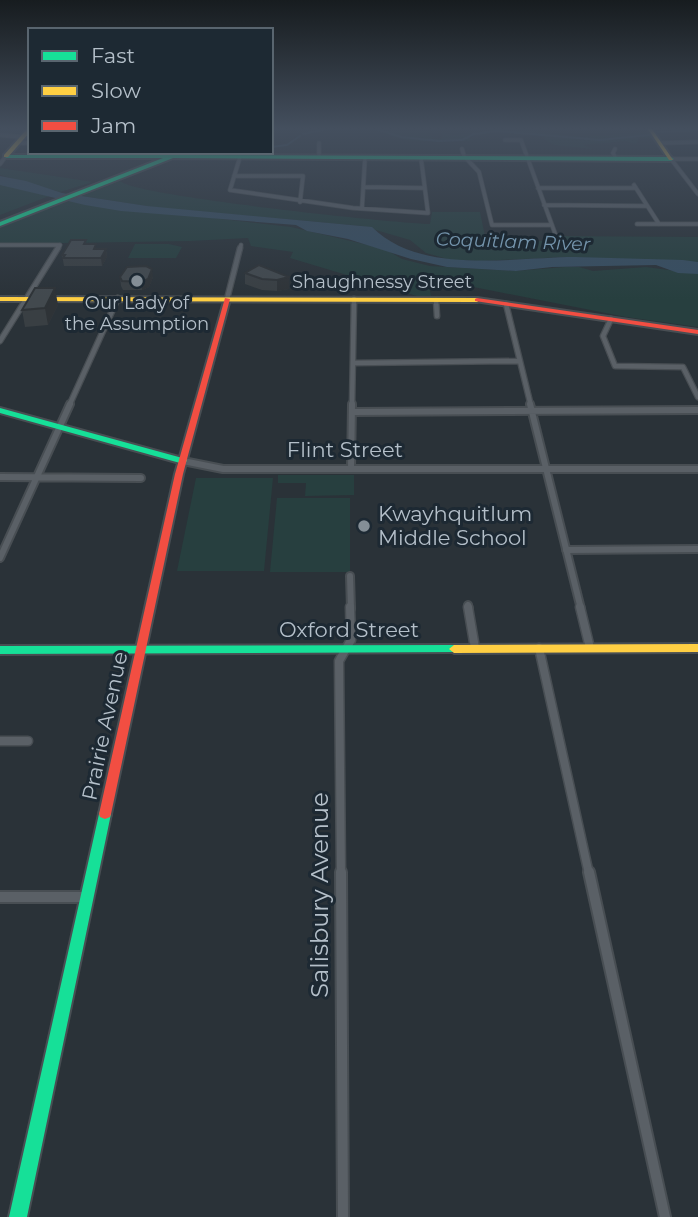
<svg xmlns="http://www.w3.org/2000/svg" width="698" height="1217" viewBox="0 0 698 1217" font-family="Montserrat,sans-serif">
  <rect width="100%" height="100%" fill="#2a3238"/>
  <path fill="#273f3f" d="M378,129H429L432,139H442V133L455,135L490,131L489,129H518L581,137L649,132L654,138H639L636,144L625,141L583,145L593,149L554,145L544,139L546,137L507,131L470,136L469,139H474L470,141C440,140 404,147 378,129Z
    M0,168L87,181L93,182L60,192L0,175Z
    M120,181C134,196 394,223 430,224L432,212H480L486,241H547L546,236L698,237V262L563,257L481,261L451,260L426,253L410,240L362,226L152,207L82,196Z
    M0,184L52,195L0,215Z
    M69,201L291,227L385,249L402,259L430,266L515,271L565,267H579L593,271L646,267L698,274V327L626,317L428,278L431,297H420L290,258L293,252L251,246L248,238L190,241L0,244V228L49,208L53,210L51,208Z
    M135,244H169L182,247L176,258H128Z
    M278,475H354V495L305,496L306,483H278Z
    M196,478H273L264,571H177Z
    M277,498H350V572H270Z"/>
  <path fill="#374e61" d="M0,176L26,181L62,193L147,206L372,227C421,276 514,257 575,257C611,258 648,259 683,260L698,262V274L678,273L656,265L552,267L516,271L447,267L411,259L348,239L307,231L296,225L121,211L85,205L0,185Z"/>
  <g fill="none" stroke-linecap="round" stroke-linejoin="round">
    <path stroke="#374e61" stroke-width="2" d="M377,129L401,137L439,141L462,140L474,134L497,131L600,140L649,135
      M657,132L698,130
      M303,134L327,129
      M271,147L287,145L300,136"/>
    <defs>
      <path id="street-far4" d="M0,135L23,137
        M505,140H521L556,236
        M17,143H30
        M319,143V157
        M660,143L698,142
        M462,149L464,156L479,172L492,225H552
        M615,149L613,153L616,159
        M240,157L230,190L353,208L428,213L421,158
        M671,159L698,194
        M671,159H698
        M0,164L6,156
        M234,176H303L300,202
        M634,185L659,224
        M364,187L424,188
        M538,188H636
        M544,205L646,206
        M362,208L365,158
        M637,224H698
        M0,245H60
        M57,250L60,245
        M240,250L241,245"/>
      <path id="street-far3" d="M227,299L240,248
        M436,300L437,316
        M506,304L531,406
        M611,319L603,336L615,366L683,367L698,397
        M0,341L58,248
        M354,363L520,361
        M69,406L118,298
        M352,406L354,299"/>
      <path id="street-far2" d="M530,404L581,609
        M353,412L698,410
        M183,461L223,469H698
        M351,469L352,404
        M0,477L141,478
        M566,550L698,549
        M0,558L70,404
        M350,576L351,609
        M468,605L469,609"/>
      <path id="street-far1" d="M468,607L475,648
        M580,607L590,648
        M539,648L589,874
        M0,741H28
        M341,874L339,661L351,640L350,607"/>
      <path id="street" d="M341,872L343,1217
        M589,872L665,1217
        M0,897H87"/>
      <path id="fast" d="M179,152H186L180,155L671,157L674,159L671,161L173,158L0,226V222L163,158H6L4,155H171Z
        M0,408L186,459L187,461L183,464L180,463L0,413Z
        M454,645L459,649L458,652L0,654V646Z
        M105,809L110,811L111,814L27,1217H9L99,814L100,811Z"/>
      <path id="slow" d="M27,129H30V132L8,157H4V155Z
        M648,129H652L673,160H669Z
        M0,297L477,298L480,300L477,302L0,301Z
        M698,644V652L454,653L449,649L454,645Z"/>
      <path id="jam" d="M225,298L230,299L183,474L111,814L110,817L105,819L100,817L99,814L175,474Z
        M477,298L698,330V334L475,301V299Z"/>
    </defs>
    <use href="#street-far4" stroke="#484e53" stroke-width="5"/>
    <use href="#street-far3" stroke="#484e53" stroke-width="7"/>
    <use href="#street-far2" stroke="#484e53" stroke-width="10"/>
    <use href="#street-far1" stroke="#484e53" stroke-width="11"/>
    <use href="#street" stroke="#484e53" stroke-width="14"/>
    <use href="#fast" stroke="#484e53" stroke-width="4"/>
    <use href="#slow" stroke="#484e53" stroke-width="4"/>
    <use href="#jam" stroke="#484e53" stroke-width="4"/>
    <use href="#street-far4" stroke="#5a6066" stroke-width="3.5"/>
    <use href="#street-far3" stroke="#5a6066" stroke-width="4.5"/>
    <use href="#street-far2" stroke="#5a6066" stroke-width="6"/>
    <use href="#street-far1" stroke="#5a6066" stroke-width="8"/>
    <use href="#street" stroke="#5a6066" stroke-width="10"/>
    <use href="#fast" fill="#16e098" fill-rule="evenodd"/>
    <use href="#slow" fill="#ffcf43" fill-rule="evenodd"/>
    <use href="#jam" fill="#f24e42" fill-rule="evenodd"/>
  </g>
  <path fill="#393f43" d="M86,240V244L97,249H106L107,257L102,266H64L62,255Z
    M259,265L289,289L277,291L262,290L245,284V273Z
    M120,277H153L149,287L142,290H123L121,286Z
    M58,305L48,325L25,327L22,310Z"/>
  <path fill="#2e3337" d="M106,249L107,257L102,266L101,258Z
    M152,269L153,277L149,287L142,290L141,282Z
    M289,277V289L277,291V280Z
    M55,288L58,305L48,325L45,308Z"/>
  <path fill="#42494e" stroke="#2e3337" stroke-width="2" d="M71,240H86L84,244H96L94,249H106L101,258H63L65,255H62Z
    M259,265L289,277L277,280L262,279L245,273Z
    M146,266L152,269L148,279L141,282L122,281L120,277L127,267Z
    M35,288H55L45,308L22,310Z"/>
  <linearGradient id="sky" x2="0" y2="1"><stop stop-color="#171c1f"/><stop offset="0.43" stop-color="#444f5e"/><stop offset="1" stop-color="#444f5e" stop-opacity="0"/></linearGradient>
  <rect width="698" height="299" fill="url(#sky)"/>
  <g fill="#848e96" stroke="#1d2933" stroke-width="2.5">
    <circle cx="137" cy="281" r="7"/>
    <circle cx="364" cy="526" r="7"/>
  </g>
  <g text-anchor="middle" stroke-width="6" stroke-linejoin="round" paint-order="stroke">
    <g font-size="18" fill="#b4bfc9" stroke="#1d2933">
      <text x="382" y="288">Shaughnessy Street</text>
    </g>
    <g font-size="18" fill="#b4bfc9" stroke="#1d2933">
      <text x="137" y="309">Our Lady of<tspan x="137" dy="21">the Assumption</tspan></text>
    </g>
    <g font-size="19" font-style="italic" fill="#7494ac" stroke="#1d2933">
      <text transform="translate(513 241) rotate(2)" y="7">Coquitlam River</text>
    </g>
    <g font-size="21" fill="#b4bfc9" stroke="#1d2933">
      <text x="345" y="457">Flint Street</text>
      <text x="349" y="637">Oxford Street</text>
      <text transform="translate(105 726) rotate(-78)" y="7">Prairie Avenue</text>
    </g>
    <g font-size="21" fill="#b4bfc9" stroke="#1d2933" text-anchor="start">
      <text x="378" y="521">Kwayhquitlum<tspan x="378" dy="24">Middle School</tspan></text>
    </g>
    <g font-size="24" fill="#b4bfc9" stroke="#1d2933">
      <text transform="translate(320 895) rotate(-90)" y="8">Salisbury Avenue</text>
    </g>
  </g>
  <rect x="28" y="28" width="245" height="126" fill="#1d2933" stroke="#59656f" stroke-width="2"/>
  <rect x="42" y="51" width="35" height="10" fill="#16e098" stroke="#59656f" stroke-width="2"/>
  <text x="91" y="63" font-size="21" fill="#b4bfc9">Fast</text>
  <rect x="42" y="86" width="35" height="10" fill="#ffcf43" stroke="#59656f" stroke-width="2"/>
  <text x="91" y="98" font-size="21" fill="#b4bfc9">Slow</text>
  <rect x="42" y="121" width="35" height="10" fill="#f24e42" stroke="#59656f" stroke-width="2"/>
  <text x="91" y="133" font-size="21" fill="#b4bfc9">Jam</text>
</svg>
